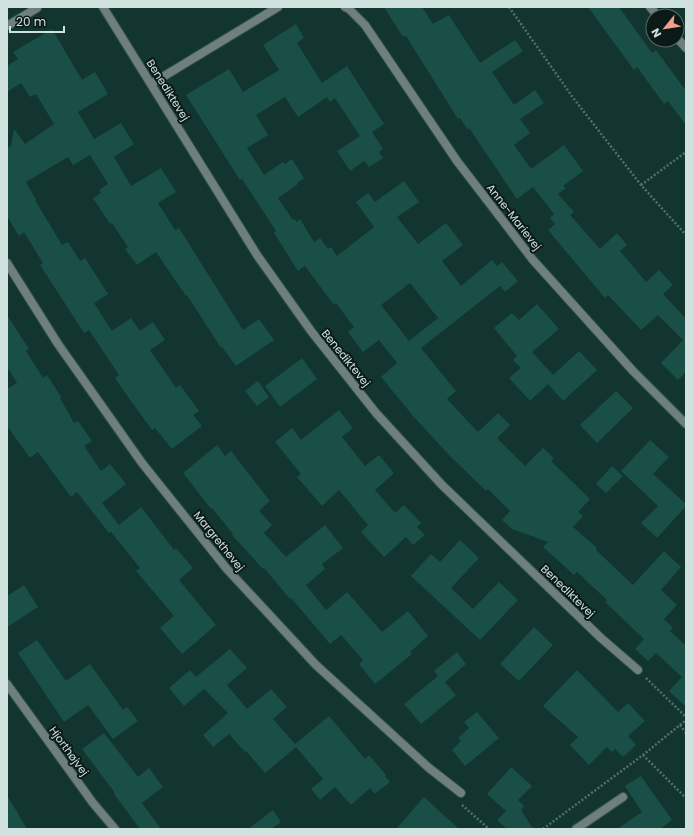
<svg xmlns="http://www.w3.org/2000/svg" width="693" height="836" viewBox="0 0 693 836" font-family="Poppins,sans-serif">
  <rect width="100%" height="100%" fill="#123530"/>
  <path fill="#194f47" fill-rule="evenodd" d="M384,7H422L433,24L449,15L480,63L515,40L523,51L492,72L514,105L535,90L544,103L520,119L530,133L514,145L531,169L564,145L583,171L563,186L566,188L558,194L574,212L570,215L600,249L617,233L627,245L620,251L646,282L659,270L673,285L663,294L686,319V372L678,380L661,363L683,340L658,315L641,330L608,295L605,298L548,230L555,224L550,218L554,214L533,187L517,199L469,128L468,130L460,118L458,119L406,36L403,37Z
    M588,7H619L652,53L656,50L686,91V125L668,101L664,104L637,67L634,70Z
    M296,24L304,38L297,43L322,83L347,66L384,124L372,132L383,149L379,152L383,158L369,167L364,161L350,171L337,151L360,136L335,98L330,102L327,97L298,117L285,97L256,115L268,135L247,148L264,175L283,162L285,164L292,159L304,178L297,183L298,184L278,198L293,220L295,219L297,222L300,219L314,242L320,238L328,249L331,247L337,256L374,227L356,202L368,193L375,202L404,181L419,202L397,217L418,244L446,223L463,245L442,261L461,286L492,260L497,266L502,262L518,281L505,292L500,286L421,348L456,391L447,399L478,432L498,413L510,425L497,438L525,466L543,448L554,458L551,461L590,499L578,512L583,516L573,527L597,548L596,550L633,585L664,551L681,567L661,590L677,605L664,619L673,628L670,631L686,646V707L669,691L682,677L656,653L648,661L635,649L644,639L605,602L607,600L577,572L574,575L543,547L548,542L512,529L502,520L510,511L488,489L486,491L448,454L414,417L381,377L397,363L379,340L363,352L348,332L354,327L336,303L334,305L305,266L298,271L274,233L276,231L242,179L240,180L186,95L229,69L243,92L279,70L263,45ZM410,283L438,318L409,341L381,305Z
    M52,29L82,80L95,72L108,94L78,112L94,139L121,123L134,144L114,157L131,186L161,168L176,192L158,203L175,230L179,228L243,330L259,319L274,340L236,366L222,347L221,348L187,295L186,296L156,252L137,265L125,249L128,247L112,223L110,224L93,198L101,193L99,190L108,184L90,155L73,165L68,157L26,182L36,200H35L62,245L68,242L80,261L85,258L108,294L94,303L112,331L131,318L140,331L153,322L165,340L150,350L176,388L180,385L199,411L193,415L202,426L172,449L155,428L152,430L128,397L115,378L119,375L89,330L84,333L40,265L43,263L24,232L19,236L7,216V148L11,146L14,129L25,144L54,124L36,94L30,97L21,83L7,92V66L18,59L13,52Z
    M537,304L559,329L532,352L553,375L579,351L597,370L563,401L548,384L530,401L509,378L521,368L513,360L517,356L494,328L512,313L519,320Z
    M7,315L29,349L26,351L43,378L47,375L61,397L60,398L74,423L78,421L92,441L84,446L101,471L110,464L126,484L102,503L119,525L141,507L174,550L176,548L193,568L179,580L216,625L182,654L160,628L174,616L136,571L140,568L111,532L109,533L77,492L71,497L38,452L30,458L7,426V389L17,383L7,367Z
    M302,358L317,379L280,407L265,386Z
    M258,381L269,397L257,406L245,391Z
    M616,391L633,408L597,443L580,425Z
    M339,410L353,428L342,437L365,466L379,455L394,473L375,490L395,513L404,505L421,523L417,527L425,535L413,545L406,537L384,557L361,532L368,525L339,490L322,506L297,477L301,474L275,442L292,428L301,440Z
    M650,440L669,457L653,474L686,504V506L657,538L641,523L658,506L621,471Z
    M217,445L225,456L231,451L270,501L259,511L272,525L264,533L286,557L325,525L343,548L322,564L325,569L306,585L326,610L347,592L382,632L408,611L428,636L410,652L412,654L375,684L359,664L363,660L341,635L330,644L298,606L291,598L290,599L264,568L263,569L232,535L233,534L212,508L211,509L183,473Z
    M612,466L623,476L606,493L596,484Z
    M460,540L479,558L451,588L473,609L499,582L518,600L480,640L411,576L431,554L440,562Z
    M24,585L38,607L7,627V596Z
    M534,627L553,645L519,681L500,664Z
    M37,640L66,681L90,664L123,710L127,707L138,721L113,739L88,705L64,722L18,653Z
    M230,649L247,668L227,685L247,709L271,689L287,707L273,719L295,744L329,716L365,759L369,755L386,775L385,776L390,782L375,794L370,788L351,805L335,787L320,800L311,789L323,779L296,747L265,773L246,751L245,752L229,734L213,747L203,735L228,713L204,689L184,706L169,688L190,670L196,677Z
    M457,652L466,664L445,682L456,695L421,724L404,704L438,676L434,671Z
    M577,670L618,712L628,703L645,721L628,736L636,745L623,757L615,749L612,752L607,747L589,765L570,745L578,737L543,706Z
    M477,712L499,738L465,766L452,750L461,741L458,738L469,728L464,722Z
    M104,733L138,777L149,768L163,787L142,803L161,829H140L114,794L115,793L82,749Z
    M511,767L532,786L518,800L524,806L521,810L533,829H507L497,820L506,811L487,794Z
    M641,776L672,820L660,829H617L642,812L625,786Z
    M7,795L27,829H7Z
    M424,797L459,829H396Z
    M273,810L281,822L271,829H248Z"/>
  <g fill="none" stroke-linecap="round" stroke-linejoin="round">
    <defs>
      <path id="minor" d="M103,7L257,255L311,331L376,413L442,485L601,638L638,670
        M345,7L349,9L365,25L457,161L533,260L633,371L686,424
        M650,7L658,16
        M7,26L37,8
        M677,38L686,48
        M151,84L278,7
        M7,263L58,344L142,463L226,568L316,665L429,768L461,793
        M7,684L93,803L115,829
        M576,829L623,797"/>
    </defs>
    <use href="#minor" stroke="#30514c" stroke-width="10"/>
    <path stroke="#53706b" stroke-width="2.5" stroke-dasharray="2 2" stroke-linecap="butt" d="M509,7L574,99L641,185L686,235
      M641,185L686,152
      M646,678L686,717
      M680,725L686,733
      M643,755L686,798
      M462,805L489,829
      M543,829L643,755L686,720"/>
    <use href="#minor" stroke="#6f7f7b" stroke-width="8"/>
  </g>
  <g text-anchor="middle" stroke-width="4" stroke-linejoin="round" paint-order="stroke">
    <g font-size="11" fill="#cfe2de" stroke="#0b1a17">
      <text transform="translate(168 90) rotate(58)" y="4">Benediktevej</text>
      <text transform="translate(514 217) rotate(52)" y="4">Anne-Marievej</text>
      <text transform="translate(346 358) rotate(51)" y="4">Benediktevej</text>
      <text transform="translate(219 541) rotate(51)" y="4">Margrethevej</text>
      <text transform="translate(568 591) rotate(44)" y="4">Benediktevej</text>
      <text transform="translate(69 751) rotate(54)" y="4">Hjorthøjvej</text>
    </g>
  </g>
  <rect width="693" height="836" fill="none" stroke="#cfe2de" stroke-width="16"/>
  <g transform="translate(665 28) rotate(240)"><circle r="19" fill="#0b1a17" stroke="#596a67"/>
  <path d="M0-3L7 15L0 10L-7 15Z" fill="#f49e89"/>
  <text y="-6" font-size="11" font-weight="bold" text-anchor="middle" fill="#cfe2de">N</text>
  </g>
  <path d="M10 26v6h54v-6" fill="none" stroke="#cfe2de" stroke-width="2"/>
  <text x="16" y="26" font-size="12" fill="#cfe2de" stroke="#0b1a17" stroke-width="3" paint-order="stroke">20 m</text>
</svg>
